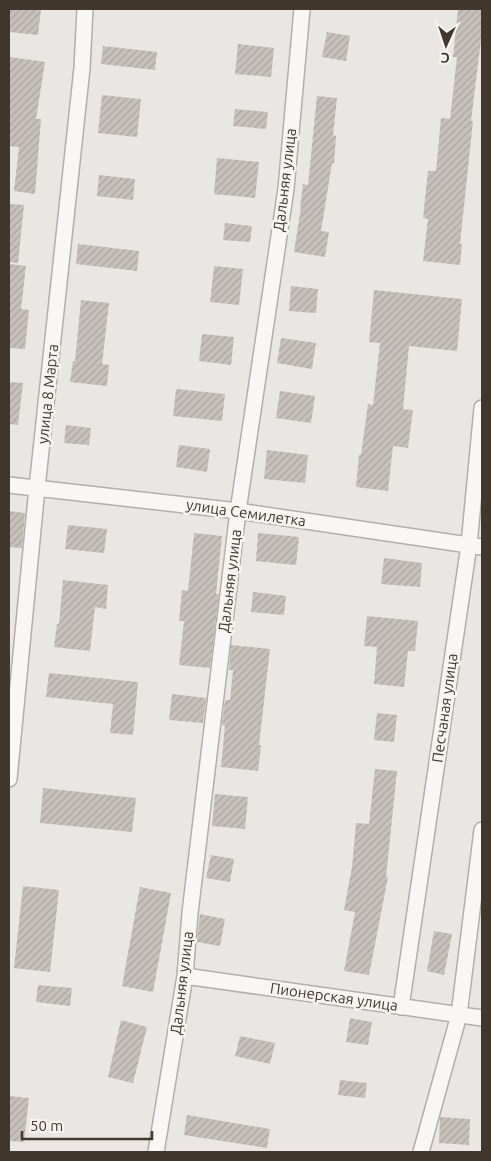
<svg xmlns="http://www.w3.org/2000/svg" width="491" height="1161" viewBox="0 0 491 1161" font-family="Ubuntu,sans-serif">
  <defs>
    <pattern id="building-hatch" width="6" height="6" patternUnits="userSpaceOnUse" patternTransform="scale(1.25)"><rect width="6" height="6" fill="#c6c1ba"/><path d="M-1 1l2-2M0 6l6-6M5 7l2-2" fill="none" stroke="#aba6a0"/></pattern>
  </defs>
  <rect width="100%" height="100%" fill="#eae6e3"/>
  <path fill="url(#building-hatch)" d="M9,9H41L38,35L9,32Z
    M458,9H482V32L471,121H473L460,244H462L460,265L423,261L428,219L423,218L428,171H436L441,118L450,119L457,57H453Z
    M327,32L350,36L346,61L322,57Z
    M238,44L274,48L271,77L235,74Z
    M103,46L157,52L155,70L101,64Z
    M10,57L45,62L36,119H41L35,194L14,191L19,147L9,146Z
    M102,95L141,99L137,137L98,133Z
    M317,96L337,98L333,135L336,136L334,164L332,163L321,231L329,232L325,257L294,252L301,207H300L303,184L308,185Z
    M235,109L268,112L266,129L233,126Z
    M217,158L259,162L255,198L214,194Z
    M99,175L135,179L133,200L97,196Z
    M9,204L24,205L18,263L9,262Z
    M225,223L252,226L250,242L223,240Z
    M78,244L139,251L137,271L76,264Z
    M9,264L26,266L21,309L29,310L25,349L9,348Z
    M214,266L243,269L239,305L210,302Z
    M291,286L318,289L316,313L289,311Z
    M374,290L462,299L457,351L409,346L403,409L413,410L408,448L393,446L388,491L356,487L359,455H361L368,404L373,405L380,343L369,342Z
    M81,300L109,303L102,364L109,365L107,386L70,382L73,361H75Z
    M202,334L234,337L231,365L199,361Z
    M281,338L316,343L312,369L277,363Z
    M9,382L23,383L18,425L9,424Z
    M176,389L225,394L222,421L173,416Z
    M280,391L315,396L311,423L276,418Z
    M66,425L91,428L89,445L64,443Z
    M179,445L210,449L207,472L176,467Z
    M267,450L308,455L305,483L264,479Z
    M9,511L25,513L22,548L9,547Z
    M68,525L107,529L104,553L65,549Z
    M194,533L222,536L216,594H219L210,668L179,665L184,621H179L182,590L188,591Z
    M258,533L299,537L296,565L256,561Z
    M384,558L422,563L420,587L381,584Z
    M63,580L108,585L106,609L95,607L90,651L54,647L57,624H59Z
    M253,592L286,596L284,615L251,612Z
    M367,616L418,621L415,651H408L404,687L374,684L377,647L364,646Z
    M231,645L270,649L259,745H261L258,771L221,767L225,726L222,725L225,700H230L233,670H229Z
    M49,673L138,682L133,735L110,733L113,704L46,697Z
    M172,694L206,698L203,723L169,720Z
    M377,713L397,715L394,742L374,740Z
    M375,769L397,771L386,877H388L369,975L344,971L355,912L344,910L352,867L356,823L369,824Z
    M43,788L136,798L132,832L40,823Z
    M215,794L248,797L245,829L212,826Z
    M211,855L234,859L230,882L206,878Z
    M23,886L59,890L50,972L14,968Z
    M140,887L171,893L153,992L122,986Z
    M200,914L225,919L220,946L197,942Z
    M434,931L452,934L444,975L427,971Z
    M38,985L72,988L70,1006L36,1002Z
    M350,1018L372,1022L368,1045L346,1042Z
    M121,1020L147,1027L133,1083L108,1077Z
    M240,1036L275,1043L270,1064L235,1056Z
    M340,1080L367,1083L365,1098L338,1095Z
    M9,1096L29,1098L24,1142L9,1141Z
    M187,1115L270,1129L267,1148L184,1135Z
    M440,1117L470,1119L469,1145L439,1143Z"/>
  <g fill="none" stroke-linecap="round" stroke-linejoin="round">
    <defs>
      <path id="street" d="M9,485L238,511L482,547
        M9,779L37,488L82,68L85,9
        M185,976L482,1018
        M401,1007L469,545L482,408
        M156,1152L185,976L190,913L238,511L286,189L302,9
        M421,1152L459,1015L482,830"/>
    </defs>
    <use href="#street" stroke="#b4aea8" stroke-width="18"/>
    <use href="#street" stroke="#f8f7f5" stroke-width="15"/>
  </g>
  <g text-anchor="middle" stroke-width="5" stroke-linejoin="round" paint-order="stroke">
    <g font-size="15" fill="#41372c" stroke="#f7f5f2">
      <text transform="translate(285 180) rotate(-83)" y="5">Дальняя улица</text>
      <text transform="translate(48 394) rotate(-84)" y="5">улица 8 Марта</text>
      <text transform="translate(246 513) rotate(8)" y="5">улица Семилетка</text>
      <text transform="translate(230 581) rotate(-83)" y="5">Дальняя улица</text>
      <text transform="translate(445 708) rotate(-82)" y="5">Песчаная улица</text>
      <text transform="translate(182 983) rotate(-83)" y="5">Дальняя улица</text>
      <text transform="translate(334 997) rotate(8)" y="5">Пионерская улица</text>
    </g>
  </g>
  <rect width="491" height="1161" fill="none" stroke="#41372c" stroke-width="20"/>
  <g transform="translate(446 45) rotate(183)" stroke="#f7f5f2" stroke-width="4" paint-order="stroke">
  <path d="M0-4L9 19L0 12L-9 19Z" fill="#41372c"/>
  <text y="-8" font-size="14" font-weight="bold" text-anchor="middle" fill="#41372c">С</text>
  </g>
  <path d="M22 1131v8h130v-8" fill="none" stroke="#41372c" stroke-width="2.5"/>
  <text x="30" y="1131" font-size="15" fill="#41372c" stroke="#f7f5f2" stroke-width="4" paint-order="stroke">50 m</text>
</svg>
